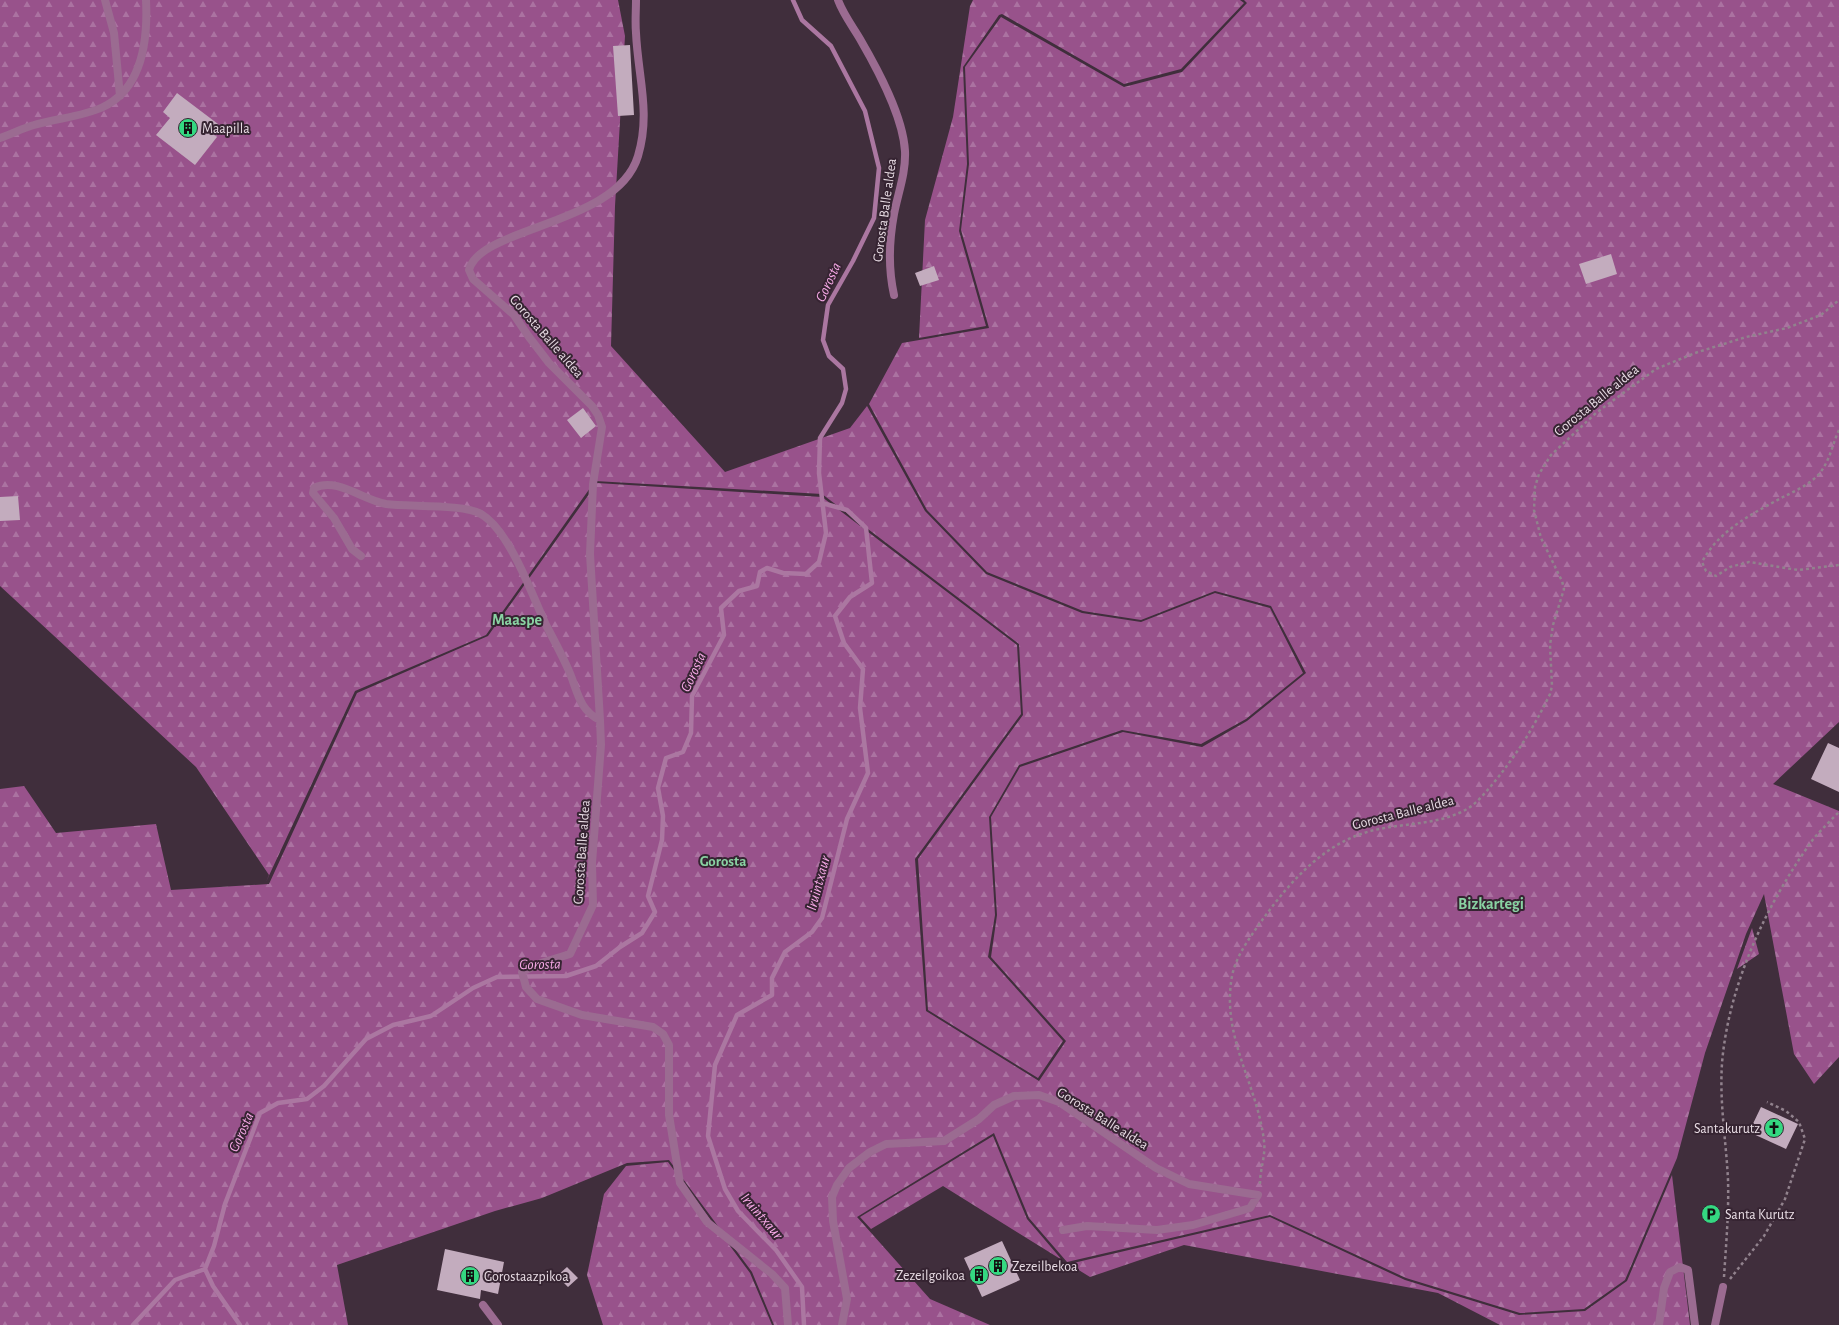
<svg xmlns="http://www.w3.org/2000/svg" width="1839" height="1325" viewBox="0 0 1839 1325" font-family="'Alegreya Sans',sans-serif">
  <defs>
    <pattern id="forest-firs" width="22" height="20" patternUnits="userSpaceOnUse"><rect width="22" height="20" fill="#98528b"/><path d="M5 1l3.5 6h-7zM16 11l3.5 6h-7z" fill="#ab72a1"/></pattern>
  </defs>
  <rect width="100%" height="100%" fill="#402e3c"/>
  <path fill="url(#forest-firs)" d="M0,0H618L625,36L615,206L611,346L725,472L850,428L867,406L925,511L986,574L1082,613L1141,622L1215,593L1270,608L1303,673L1246,719L1201,744L1122,730L1019,765L989,817L995,915L988,957L1063,1041L1038,1078L928,1010L918,859L1023,715L1019,644L822,494L595,481L486,635L355,691L266,882L269,875L196,767L0,586Z
    M973,0H1240L1244,3L1181,69L1124,84L1002,14L999,15L963,67L967,164L959,231L986,326L919,338L925,220L953,117L970,6Z
    M1244,0H1839V722L1773,784L1839,811V1057L1814,1084L1794,1054L1764,894L1746,934L1705,1053L1677,1158L1625,1280L1584,1309L1520,1313L1406,1278L1270,1215L1067,1262L1029,1218L994,1133L857,1217L930,1299L990,1325H774L752,1272L669,1160L627,1163L542,1198L495,1211L337,1265L348,1325H0V789L24,786L56,833L156,824L171,890L269,884L357,693L488,636L597,483L822,497L1017,645L1021,714L915,859L926,1011L1039,1081L1066,1041L991,957L997,915L991,817L1020,767L1123,732L1202,747L1247,721L1306,673L1271,606L1215,591L1141,620L1083,611L987,572L927,510L869,404L902,343L989,328L961,230L969,164L965,67L1001,17L1124,87L1182,72L1247,3Z
    M1752,928L1759,954L1737,969Z
    M993,1136L1027,1219L1062,1260L943,1186L871,1229L860,1217Z
    M668,1162L750,1273L772,1325H603L587,1275L604,1194L626,1166Z
    M1672,1175L1690,1325H1500L1438,1293L1184,1245L1090,1277L1069,1264L1270,1217L1405,1280L1519,1315L1585,1311L1627,1281Z"/>
  <g fill="none" stroke-linecap="round" stroke-linejoin="round">
    <path stroke="#ab77a1" stroke-width="4.5" d="M205,1269L214,1246L225,1204L260,1113L278,1103L307,1099L324,1086L366,1039L393,1025L431,1016L473,988L497,977L566,976L596,966L620,947L642,933L655,912L648,896L662,840L663,816L658,788L666,758L683,752L691,733L692,696L724,635L721,608L739,591L757,586L760,572L767,568L783,573L806,574L819,562L826,533L819,473L820,438L842,403L846,389L843,369L829,356L823,340L828,305L853,261L874,218L879,168L865,111L831,46L802,20L793,0
      M205,1269L213,1286L240,1325
      M133,1325L175,1280L205,1269
      M804,1325L802,1287L776,1250L738,1211L725,1189L708,1136L715,1065L737,1015L772,995V978L785,952L812,932L822,918L847,819L868,773L860,708L863,669L844,643L835,616L850,597L872,583L866,528L847,510L822,503"/>
  </g>
  <path fill="#c3acbe" d="M630,45L634,115L618,116L613,46Z
    M177,93L218,124L211,133L217,137L195,165L156,135L170,118L163,112Z
    M1611,254L1617,274L1586,284L1579,264Z
    M934,266L939,280L920,286L915,273Z
    M583,408L596,426L581,438L567,420Z
    M18,496L20,520L0,521V497Z
    M1828,743L1839,748V792L1811,779Z
    M1761,1107L1798,1124L1786,1149L1749,1132Z
    M1002,1241L1020,1280L982,1297L964,1258Z
    M445,1249L504,1262L498,1294L481,1290L480,1299L437,1290Z
    M567,1267L578,1278L568,1287L557,1276Z"/>
  <g fill="none" stroke-linecap="round" stroke-linejoin="round">
    <path stroke="#91828d" stroke-width="2.5" stroke-dasharray="3 3" stroke-linecap="butt" d="M1839,430C1832,445 1830,461 1819,474C1809,485 1795,491 1783,497C1752,514 1719,530 1702,562L1706,571L1716,576L1730,567L1749,562L1798,570L1839,565
      M1260,1184C1260,1169 1266,1155 1264,1141C1257,1083 1221,1037 1232,976C1236,956 1249,939 1260,923C1286,887 1319,847 1364,833C1397,822 1435,827 1467,809C1476,804 1484,794 1491,786C1516,756 1533,729 1550,694L1552,686L1550,645L1553,625L1564,589L1562,581L1541,538L1534,510L1535,487L1539,474L1551,455L1596,413L1656,369L1695,353L1746,337L1787,328L1821,315L1839,300
      M1724,1277C1726,1245 1729,1212 1728,1180C1726,1138 1718,1095 1723,1053C1732,977 1769,900 1814,838C1822,829 1831,820 1839,812
      M1730,1279L1764,1236L1785,1199L1805,1139L1799,1122L1786,1111L1767,1102"/>
    <path stroke="#9b6b91" stroke-width="8" d="M105,0L114,33L120,96
      M838,0C843,14 853,27 860,39C878,70 903,116 905,151C906,173 898,193 894,214C889,241 888,268 894,295
      M0,138C12,134 23,128 34,125C57,118 82,117 103,107C143,88 148,40 146,0
      M361,556L352,549L334,518L313,493L314,488C337,477 363,500 386,504C409,507 465,504 481,514C510,531 532,595 546,625C554,640 562,655 569,671C577,689 579,711 600,720L590,554L593,484L602,427L598,415L592,406L549,363L529,337L514,315L473,279L469,270C480,226 617,226 638,156C651,113 638,77 636,33C635,22 636,11 636,0
      M600,720L601,745L592,863L593,905L570,954L541,963L522,972L526,987L537,999L582,1015L653,1027L663,1034L669,1045V1115L680,1183L707,1222L772,1274L785,1288L788,1325
      M483,1305L498,1325
      M842,1325L847,1299L833,1221L832,1197L837,1185L849,1168L870,1152L886,1144L944,1141L979,1119L994,1105L1014,1096L1039,1095L1059,1102L1156,1168L1189,1184L1258,1195L1250,1208L1193,1225L1157,1230L1087,1226L1063,1230
      M1659,1325L1664,1288L1670,1272L1680,1267L1688,1270L1695,1325
      M1715,1325L1723,1287"/>
  </g>
  <defs>
    <symbol id="building-disc" viewBox="-11 -11 22 22"><circle r="9.5" fill="#34d881" stroke="#362432"/><path d="M-4-6H4V6H1V3H-1V6H-4ZM-2.5-4.3h1.7v1.8h-1.7ZM.8-4.3h1.7v1.8H.8ZM-2.5-1h1.7V.8h-1.7ZM.8-1h1.7V.8H.8Z" fill="#111"/></symbol>
    <symbol id="church-disc" viewBox="-11 -11 22 22"><circle r="9.5" fill="#34d881" stroke="#362432"/><path d="M-1.2-6h2.4v3.5h3.3v2.4h-3.3V6h-2.4V-.1h-3.3v-2.4h3.3Z" fill="#111"/></symbol>
    <symbol id="parking-disc" viewBox="-11 -11 22 22"><circle r="9.5" fill="#34d881" stroke="#362432"/><path d="M-3.5-5.5H1a3.5 3.5 0 0 1 0 7H-1V5.5H-3.5ZM-1-3.4V-.6H.8a1.4 1.4 0 0 0 0-2.8Z" fill="#111"/></symbol>
  </defs>
  <g fill-rule="evenodd">
    <use href="#building-disc" x="177" y="117" width="22" height="22"/>
    <use href="#church-disc" x="1763" y="1117" width="22" height="22"/>
    <use href="#parking-disc" x="1700" y="1203" width="22" height="22"/>
    <use href="#building-disc" x="987" y="1255" width="22" height="22"/>
    <use href="#building-disc" x="968" y="1264" width="22" height="22"/>
    <use href="#building-disc" x="459" y="1265" width="22" height="22"/>
  </g>
  <g text-anchor="middle" stroke-width="4" stroke-linejoin="round" paint-order="stroke">
    <g font-size="14" fill="#e8dce4" stroke="#362432" text-anchor="start">
      <text x="202" y="133">Maapilla</text>
      <text x="1760" y="1133" text-anchor="end">Santakurutz</text>
      <text x="1725" y="1219">Santa Kurutz</text>
      <text x="1012" y="1271">Zezeilbekoa</text>
      <text x="965" y="1280" text-anchor="end">Zezeilgoikoa</text>
      <text x="484" y="1281">Gorostaazpikoa</text>
    </g>
    <g font-size="14" fill="#e8dce4" stroke="#362432">
      <text transform="translate(884 210) rotate(-82)" y="5">Gorosta Balle aldea</text>
      <text transform="translate(547 336) rotate(49)" y="5">Gorosta Balle aldea</text>
      <text transform="translate(1596 400) rotate(-39)" y="5">Gorosta Balle aldea</text>
      <text transform="translate(1403 812) rotate(-14)" y="5">Gorosta Balle aldea</text>
      <text transform="translate(581 852) rotate(-86)" y="5">Gorosta Balle aldea</text>
      <text transform="translate(1103 1118) rotate(32)" y="5">Gorosta Balle aldea</text>
    </g>
    <g font-size="15" font-style="italic" fill="#f6a9e6" stroke="#362432">
      <text transform="translate(828 282) rotate(-65)" y="5">Gorosta</text>
      <text transform="translate(693 672) rotate(-65)" y="5">Gorosta</text>
      <text transform="translate(818 883) rotate(-75)" y="5">Iruintxaur</text>
      <text transform="translate(540 964) rotate(-1)" y="5">Gorosta</text>
      <text transform="translate(241 1132) rotate(-66)" y="5">Gorosta</text>
      <text transform="translate(762 1216) rotate(49)" y="5">Iruintxaur</text>
    </g>
    <g font-size="15" font-weight="bold" fill="#89d2a2" stroke="#362432">
      <text x="723" y="866">Gorosta</text>
    </g>
    <g font-size="16" font-weight="bold" fill="#89d2a2" stroke="#362432">
      <text x="517" y="625">Maaspe</text>
      <text x="1491" y="909">Bizkartegi</text>
    </g>
  </g>
</svg>
